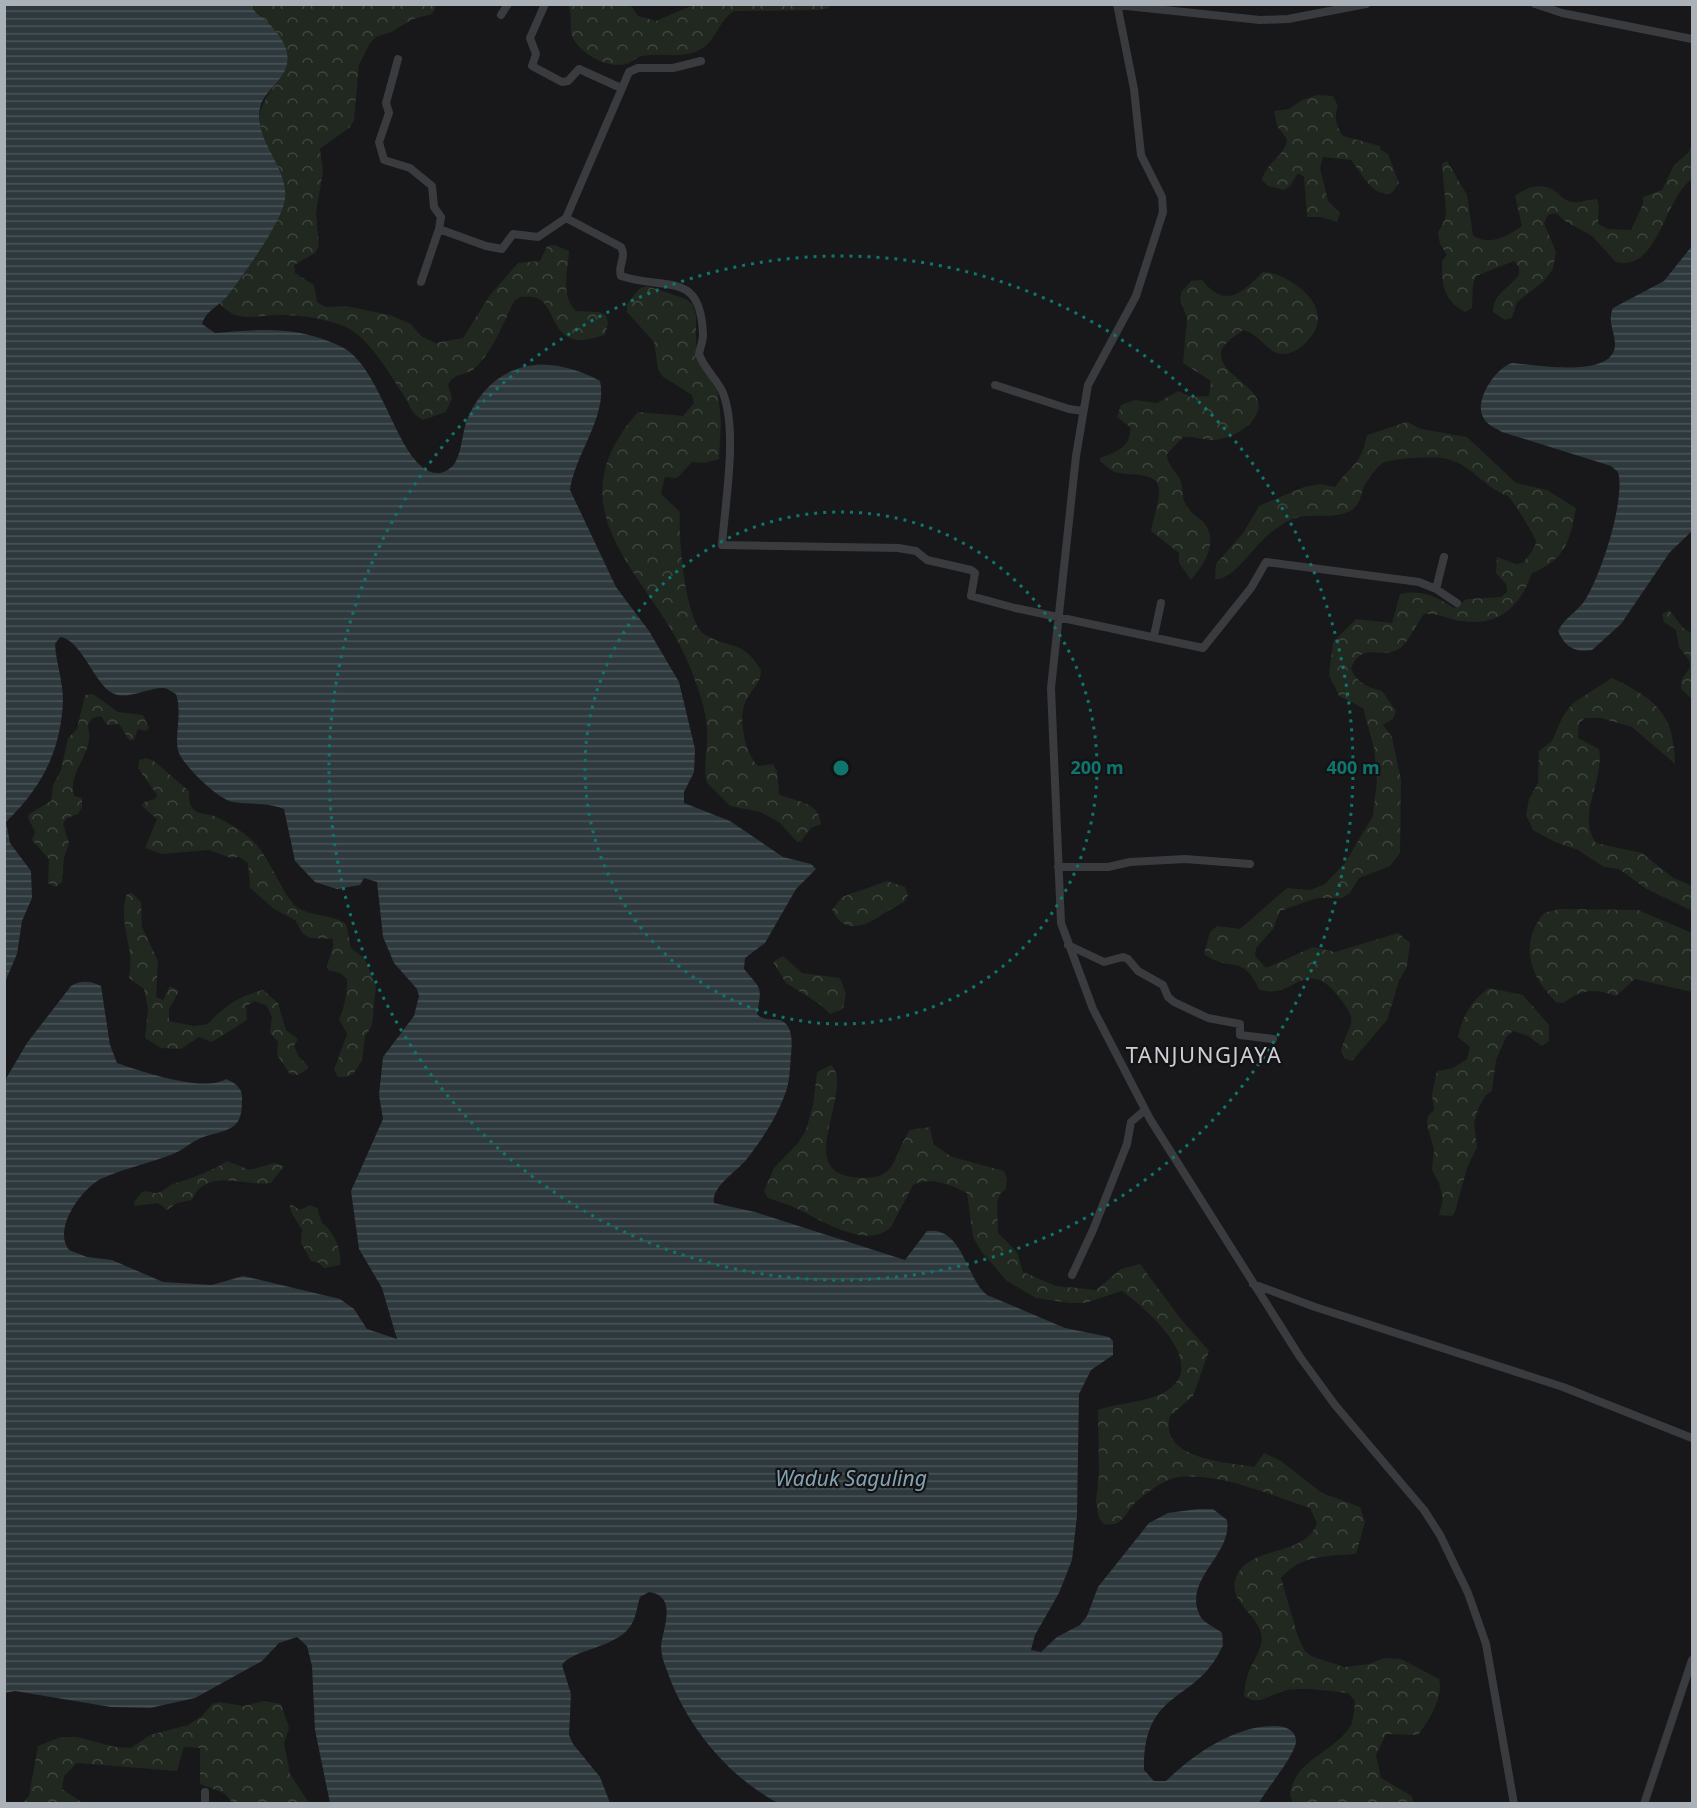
<svg xmlns="http://www.w3.org/2000/svg" width="1697" height="1808" viewBox="0 0 1697 1808" font-family="'Noto Sans',sans-serif">
  <defs>
    <pattern id="forest-crowns" width="20" height="18" patternUnits="userSpaceOnUse" patternTransform="scale(1.5)"><rect width="20" height="18" fill="#202820"/><path d="M2 6a3 3 0 1 1 6 0M12 15a3 3 0 1 1 6 0" fill="none" stroke="#3e453e"/></pattern>
    <pattern id="water-rules" width="6" height="5" patternUnits="userSpaceOnUse" patternTransform="scale(1.5)"><rect width="6" height="5" fill="#2e393e"/><path d="M0 2.5h6" fill="none" stroke="#4a5358"/></pattern>
  </defs>
  <rect width="100%" height="100%" fill="#18181a"/>
  <path fill="url(#forest-crowns)" d="M246,5H437L432,14L413,19L391,32L376,37L370,43L359,65L354,120L350,127L320,149L323,171L316,213L319,246L315,253L294,265L295,273L314,285L317,302L326,307L346,306L390,315L411,324L421,336L435,343L463,338L490,295L518,263L540,261L547,246L555,245L569,251C568,270 560,296 576,311L599,312L606,315L608,323L605,335C596,337 586,341 577,340C552,336 554,307 539,299C533,296 525,297 520,297L514,301C503,324 493,351 475,368C465,377 455,371 448,385L452,398L446,412L423,420C411,414 411,406 404,396C390,374 369,338 346,327C327,319 303,315 283,315C258,314 238,325 219,303L228,295C243,272 279,228 284,202C287,190 283,181 278,171C257,120 248,119 284,73L261,15Z
    M568,5H630L638,16L656,21L693,5H831L827,9L818,10L734,11C719,20 716,41 701,49C682,60 661,52 642,56C636,57 631,63 626,64C607,68 584,56 574,40C567,30 574,16 568,5Z
    M1317,95L1333,96L1338,106C1333,116 1337,128 1343,136L1380,146L1381,150L1388,154L1399,183L1392,193C1371,197 1362,173 1351,160L1323,157L1320,168L1328,201L1340,213L1337,222L1321,217H1307L1304,177L1298,173L1290,186L1284,190L1268,186L1262,180C1265,163 1286,156 1287,139L1277,126L1274,111L1289,109L1302,100Z
    M1692,144V179C1664,198 1659,272 1616,262L1592,236L1565,221L1556,213L1548,215L1544,223L1556,252L1553,269L1543,282L1517,302L1512,318L1505,320L1493,312C1493,294 1509,288 1519,275V267L1514,261L1476,276L1473,284L1472,308L1465,312C1443,300 1442,285 1442,261L1447,255L1440,244L1438,233L1445,219L1446,210L1442,164L1447,161L1467,195L1473,235C1488,247 1508,236 1522,226L1515,196C1524,188 1540,183 1552,189C1559,193 1563,201 1572,202C1580,203 1589,199 1597,199L1599,206L1598,224L1608,229L1631,230L1643,204V197L1662,190L1674,165L1688,153Z
    M1263,272C1283,272 1316,294 1318,316C1320,332 1299,355 1282,354C1267,353 1259,333 1243,330C1236,336 1222,343 1221,353C1219,379 1278,390 1252,421C1244,431 1229,438 1216,440C1205,441 1194,436 1183,437L1167,454C1167,466 1177,471 1181,482C1184,490 1181,497 1186,505C1191,513 1196,516 1202,521C1221,540 1204,564 1191,580L1179,563V553L1151,531C1153,519 1158,506 1159,494C1162,469 1129,477 1115,472C1110,470 1104,464 1100,461V458C1115,452 1132,447 1130,427L1117,417L1121,405L1134,400L1157,403L1178,391L1191,397L1209,396L1211,381L1183,363L1187,318L1180,299L1182,291L1191,281L1202,280C1225,309 1241,294 1263,272Z
    M647,286L686,299L692,304L696,315V353L718,393L721,422L719,459L704,463L692,462L677,478L665,477L661,494L680,512C678,535 685,621 704,634C729,650 742,638 761,670C761,684 750,690 745,703C738,719 745,754 758,766L773,764L777,771L779,794C797,803 818,800 821,824L811,828L801,841L797,842L779,822L760,812L730,806L707,783C702,767 709,745 707,728C706,708 697,686 690,667C655,577 547,515 638,412L683,416L694,403L692,395L662,376L658,369L654,342L627,312V304L640,288Z
    M1407,422L1421,429L1467,437L1516,483L1547,490L1576,508C1570,541 1565,560 1532,573C1520,607 1498,627 1461,621C1445,619 1442,613 1424,614C1416,624 1409,642 1399,649C1382,660 1361,640 1351,669C1358,684 1368,687 1382,691L1396,711L1393,719L1383,725L1392,737L1401,780L1400,853L1390,866L1359,878L1350,893L1342,898H1317L1280,911L1273,929L1256,948L1255,956L1266,968L1313,947L1335,952L1398,933L1410,943L1407,966L1399,981L1387,1020L1352,1061L1344,1058L1341,1051C1349,1021 1361,1025 1338,996C1305,954 1292,1003 1259,989C1242,952 1229,973 1204,954L1210,932L1217,926L1240,929L1287,888L1310,890L1325,884L1345,863L1373,816L1377,779L1374,748L1363,708L1339,696L1329,675L1333,642L1356,619L1392,623L1400,594C1422,589 1437,597 1454,608L1467,599L1501,597L1507,592L1506,584L1496,573L1497,557L1516,564L1523,563C1527,557 1535,549 1536,542C1536,537 1513,501 1508,496C1484,488 1471,464 1447,459C1435,456 1394,458 1383,463C1377,466 1369,478 1365,484C1360,494 1362,504 1350,511C1334,520 1310,512 1292,519C1285,522 1278,527 1273,531C1255,543 1234,581 1215,579L1216,564L1244,532L1259,506L1304,487L1320,484L1335,487C1351,464 1361,466 1367,435Z
    M1669,610L1684,629L1692,633V699L1681,689V681L1690,667L1689,660L1679,647L1676,630L1664,622L1662,614Z
    M1612,678C1655,699 1674,712 1675,764L1632,727L1601,718H1585L1579,723L1578,738L1599,749C1605,781 1576,813 1596,843L1642,853L1672,877L1692,886V911L1645,888L1619,869L1604,867L1578,850L1555,842L1533,830L1526,815L1529,799L1538,783L1539,751L1552,741L1563,716L1573,703Z
    M93,694L118,712L143,715L149,728L146,731L138,729L134,740H129L119,724L107,725L101,716L93,718L88,724C88,729 90,735 89,739C87,759 68,775 74,796L82,798V807L78,814L67,818L63,824L69,843L64,858L62,882L55,887L48,883L49,859L32,840L35,832L28,818L29,814L51,801L53,785L61,770L68,738L77,729L85,695Z
    M146,758L154,761L189,791C189,797 189,804 193,809C198,814 208,814 214,816C228,822 242,831 253,841C268,854 285,900 298,908C313,917 332,914 346,924L351,948L364,958L376,986L372,1025L365,1037L362,1061L353,1074L346,1077H338L334,1070L347,1034L339,1019C345,1006 347,994 347,979L340,973L328,970L327,966L333,946V939L310,938L303,934L295,920L274,909L250,888L248,863L239,857L231,858L209,850L162,854L145,848L157,819L142,806L144,802L155,799L157,795L138,768L139,760Z
    M887,881L905,887L908,895L904,902C898,906 890,909 883,914C865,927 844,935 832,910L842,897Z
    M132,893L141,902L142,927L158,961L156,997L163,1000L170,986L179,991L169,1009V1021L194,1026L208,1024C224,1006 239,996 263,990L278,1003L286,1030L298,1039L294,1046L299,1057L308,1066V1069L298,1075L290,1074L277,1055L278,1042L270,1033L272,1017L267,1006L255,1001L246,1006L247,1020L212,1042L199,1037L181,1049L161,1048L145,1038L148,1009L144,989L129,978C130,971 131,962 130,955C128,935 119,913 127,894Z
    M1560,909L1638,910L1692,933V992L1635,979L1616,996C1595,989 1582,988 1564,1003L1556,1002C1529,975 1519,944 1544,913Z
    M783,956L802,973L840,978L846,994L843,1009L830,1014L821,1005L786,983L773,962Z
    M1489,988L1523,995L1549,1025V1041L1542,1046L1528,1036L1513,1031L1506,1037L1496,1060L1492,1091L1486,1095L1478,1109L1474,1124L1477,1147L1467,1168L1455,1212L1452,1216L1439,1215L1443,1199L1439,1183L1432,1170L1434,1150L1427,1124L1428,1116L1434,1110L1432,1094L1437,1071L1453,1068L1467,1059L1470,1047L1458,1037C1462,1016 1472,1000 1489,988Z
    M831,1065C856,1088 793,1171 853,1177C899,1182 890,1160 910,1130L930,1127L933,1144L952,1157L1004,1171L1007,1179L1006,1189L1000,1194L997,1202L998,1233L1017,1252L1023,1272L1056,1286L1096,1290L1121,1269L1140,1264L1180,1318L1209,1351L1193,1396L1170,1416C1158,1459 1226,1462 1254,1467L1264,1453L1281,1461L1322,1493L1360,1507L1365,1522L1356,1554C1328,1556 1300,1555 1281,1578L1298,1637L1305,1651L1311,1656L1344,1667L1369,1664L1384,1658L1401,1659L1439,1679C1444,1696 1429,1721 1418,1735L1386,1734L1376,1755L1381,1778L1412,1796L1413,1803H1293L1290,1796C1293,1759 1335,1753 1351,1725C1354,1718 1354,1709 1355,1701L1348,1693C1330,1691 1305,1687 1287,1690C1271,1693 1259,1708 1244,1696C1245,1687 1246,1677 1250,1669C1255,1656 1266,1644 1260,1630C1254,1611 1220,1596 1241,1569C1259,1546 1306,1555 1317,1523L1310,1508C1270,1495 1222,1473 1179,1477C1164,1479 1146,1493 1135,1503C1125,1513 1122,1528 1104,1524L1099,1518L1096,1501L1099,1475L1098,1410C1118,1403 1141,1403 1161,1394C1215,1368 1148,1310 1122,1291L1085,1303H1069L1036,1298L1007,1281L981,1251L973,1237L967,1193C952,1185 930,1176 913,1185L891,1227C865,1252 816,1216 791,1206C783,1203 776,1201 768,1198L764,1191L774,1168L798,1143L806,1130L813,1105L817,1072Z
    M227,1161L250,1170L274,1163L284,1166L271,1183C245,1187 206,1167 192,1200L177,1203L167,1210L158,1203L135,1206L134,1202L142,1192C148,1190 150,1193 156,1193C162,1193 168,1186 173,1184C192,1178 210,1172 227,1161Z
    M290,1204L300,1210L310,1205L317,1208L322,1223C333,1230 343,1252 340,1265L324,1268L319,1263L311,1261L301,1243L302,1230L291,1212Z
    M264,1701L281,1704L289,1728L284,1743L290,1774L309,1803H233L224,1793L200,1784V1748L184,1747L177,1771L77,1763L64,1776L62,1789L83,1803H23L29,1796L38,1746L61,1737H77L115,1747L131,1748L150,1735L188,1725L202,1716L212,1704L220,1702L243,1706Z"/>
  <path fill="url(#water-rules)" d="M5,4H246C266,20 300,46 283,74C276,86 262,95 260,108C253,142 293,171 284,204C277,229 245,272 229,294C221,305 206,310 202,324L215,333C261,329 297,326 340,346C383,365 398,470 436,473C443,474 451,469 455,463C463,449 462,429 469,415C497,358 550,354 600,381C608,415 574,456 570,490L616,587L649,631L679,682L695,749L694,772L684,792V803L730,821L783,857L811,864L816,869L796,889L765,943L745,958L744,969C762,991 762,985 757,1014C765,1024 779,1015 786,1024C793,1032 792,1045 791,1055C790,1066 790,1078 787,1088C780,1112 762,1140 746,1160C736,1172 711,1187 714,1203L755,1212L905,1260L927,1231C963,1226 966,1279 987,1295L1065,1328L1109,1337L1113,1341V1355L1091,1370L1079,1394L1077,1516L1072,1560L1059,1593L1035,1635L1031,1650L1041,1652L1057,1637L1080,1625L1087,1616L1098,1587L1149,1523L1168,1513L1198,1509H1213L1227,1520C1233,1555 1182,1579 1200,1616C1204,1623 1216,1628 1222,1633L1223,1645C1197,1705 1143,1686 1144,1770L1154,1781H1166C1194,1754 1235,1725 1276,1726C1285,1726 1295,1730 1296,1740C1297,1753 1267,1788 1259,1803H778C726,1775 685,1724 666,1668C663,1661 661,1653 661,1646C663,1628 678,1596 649,1592L640,1597C637,1606 636,1620 629,1628C614,1648 571,1650 562,1665L571,1694L569,1735L573,1744L600,1777L610,1803H330L315,1730L312,1666L307,1646L297,1637L279,1643L262,1661L195,1698L150,1708L111,1707L15,1691L5,1693L4,1082L27,1043L71,986C81,980 90,981 101,986L110,1045L117,1063C140,1071 204,1093 226,1079C235,1083 243,1088 242,1099C242,1106 242,1119 235,1125C227,1132 210,1134 201,1138C191,1142 183,1150 173,1154C150,1163 125,1168 103,1178C82,1187 52,1229 69,1250L87,1257L112,1260L163,1282L212,1285L243,1276L340,1299L354,1309L367,1329L397,1339L382,1288L359,1249L351,1191L383,1119L379,1095L383,1057L414,1016L419,996L417,989L394,963L383,937L377,882L364,878L360,885L337,889L315,882L295,861L284,809C266,802 251,805 233,802C219,800 185,767 179,753C173,739 183,714 176,694C172,692 167,688 164,688C146,687 125,703 109,691C93,679 80,639 60,637L55,644C56,663 63,681 63,700C61,751 42,787 6,822L10,843L31,871L32,898L22,921L17,954L5,982Z
    M1692,246V531L1670,552L1621,624L1592,650C1575,653 1565,647 1558,631C1564,619 1575,613 1583,603C1600,580 1626,499 1618,472L1611,466L1502,432C1495,428 1487,425 1483,417C1474,401 1495,368 1512,363C1534,365 1614,379 1615,345C1615,331 1607,322 1613,308L1664,281Z"/>
  <g fill="none" stroke-linecap="round" stroke-linejoin="round">
    <path stroke="#393b3f" stroke-width="8" d="M545,4L530,38L536,54L532,66L562,82L568,81L579,69L621,88
      M1117,4L1134,89L1141,155L1162,197L1163,212L1136,296L1088,385L1076,456L1051,688L1061,923L1093,1009L1150,1119L1300,1357L1335,1405L1424,1510L1440,1535L1468,1593L1486,1644L1514,1804
      M1535,4L1562,13L1692,39
      M1117,5L1260,20L1288,19L1366,4
      M501,15L508,4
      M398,59L386,103L389,113L379,142L384,160L410,168L432,186L434,207L441,217L439,229L486,246L502,249L513,234L538,237L566,218
      M701,61L673,68H638L629,72L566,218L621,247C627,258 617,266 621,276C667,291 701,270 703,335C703,342 700,347 699,354C704,369 717,379 723,393C738,432 725,503 722,545L898,548L916,551L927,560L971,570L975,573L971,596L1015,608L1203,648L1251,588L1266,562L1419,582L1436,589L1457,603
      M421,282L439,229
      M995,385L1069,409L1083,411
      M1436,589L1444,557
      M1154,636L1161,603
      M1058,867H1108L1130,862L1185,859L1250,864
      M1068,945L1104,962L1123,957L1128,959L1138,971L1163,985L1168,997L1174,1002L1208,1018L1240,1024V1035L1273,1039
      M1072,1275L1093,1230L1127,1144L1131,1122L1145,1110
      M1253,1284L1315,1307L1563,1387L1692,1438
      M205,1792V1804
      M1644,1804L1692,1660"/>
  </g>
  <g fill="none" stroke="#0f766e" stroke-width="3" stroke-dasharray="3 6">
    <circle cx="841" cy="768" r="256"/>
    <circle cx="841" cy="768" r="512"/>
  </g>
  <g text-anchor="middle" stroke-width="4.5" stroke-linejoin="round" paint-order="stroke">
    <g font-size="21" font-style="italic" fill="#83a3b3" stroke="#131315">
      <text x="851" y="1486">Waduk Saguling</text>
    </g>
    <g font-size="22" letter-spacing="1.5" fill="#cbcfd5" stroke="#131315">
      <text x="1204" y="1063">TANJUNGJAYA</text>
    </g>
  </g>
  <circle cx="841" cy="768" r="9" fill="#0f766e" stroke="#131315" stroke-width="3"/>
  <g font-size="18" text-anchor="middle" font-weight="bold" fill="#0f766e" stroke="#131315" stroke-width="4.5" stroke-linejoin="round" paint-order="stroke">
    <text x="1097" y="774">200 m</text>
    <text x="1353" y="774">400 m</text>
  </g>
  <rect width="1697" height="1808" fill="none" stroke="#abb1b9" stroke-width="12"/>
</svg>
